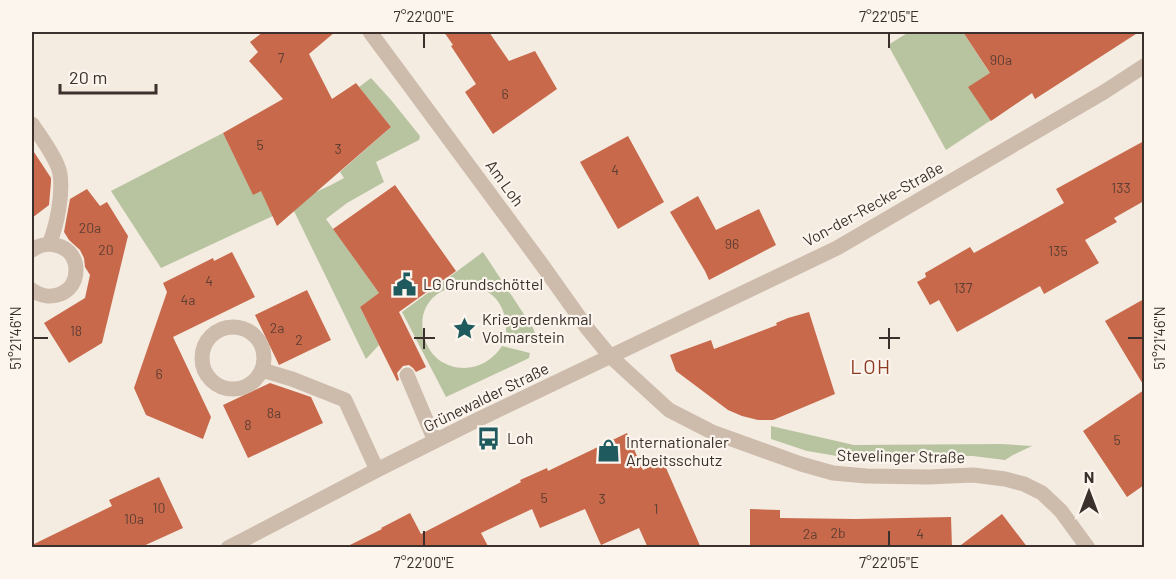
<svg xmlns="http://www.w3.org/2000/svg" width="1176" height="579" viewBox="0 0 1176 579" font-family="Barlow,sans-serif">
  <rect width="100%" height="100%" fill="#f4ebe1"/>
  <path fill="#b8c4a0" d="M909,32H963L993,78L1014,65L1032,93L946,150L888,45Z
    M371,78L391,100L420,136L419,140L376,162L384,182L347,203L326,219L387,304L381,307L374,297L360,307L379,345L366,359L292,207L161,268L111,191L223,133L253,194L300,171L316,192L331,185L344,178L340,172L391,127L359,87Z
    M483,252L533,328L535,333L534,339L506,332C509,265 413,275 423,332C425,343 430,353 439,360C461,375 488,368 502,346L530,353L529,358L525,360L446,397L402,312Z
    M771,426L854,445L1002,444L1032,446L1013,455L1005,460L973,456H837L807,451L771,439Z"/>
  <path fill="#c8694b" d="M263,32H335L309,54L332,99L356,83L391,127L277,226L261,191L253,195L223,133L283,99L249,61L258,52L250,42Z
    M444,32H489L509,61L535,51L557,89L493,134L465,92L476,84L451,46L453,45Z
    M963,32H1139L1035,99L1032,93L991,121L968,87L990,73Z
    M628,136L664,202L618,229L580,162Z
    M1144,141V201L1114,218L1117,222L1085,240L1099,263L1044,294L1040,286L957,332L939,300L930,305L917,282L926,277L925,273L970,247L974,253L1064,203L1056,189Z
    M32,149L51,178V182L49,205L32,218Z
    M395,185L456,271L399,312L426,367L416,372L413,368L409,365L403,366L397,373L399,380L397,381L360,307L379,293L333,229Z
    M87,189L100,206L107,202L128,236L102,343L69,363L44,323L85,298L90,275L85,267L84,258L80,250L69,240L64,232L70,199Z
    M698,196L716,230L759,209L776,245L709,280L705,271L670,212Z
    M232,252L255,297L173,337L211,417L203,439L146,415L134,388L167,292L163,283L213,258L214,261Z
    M307,290L331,340L279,365L255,315Z
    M1144,299V386L1105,321Z
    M809,312L835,394L773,420H758L742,416L728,410L676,371L670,355L711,340L714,349L777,325L776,323L788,318Z
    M270,383L311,397L323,423L248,458L223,405Z
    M1144,390V485L1127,497L1083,431Z
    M627,433L643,470L663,461L701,548H648L639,528L601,545L585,509L540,528L532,509L481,533L489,548H344L382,529L381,528L410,513L421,534L521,482L520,480L547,468L548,471Z
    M159,477L183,528L139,548H32V545L112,506L109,500Z
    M750,509L780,510V518L856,519L951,517L952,548H750Z
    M1002,514L1028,548H957Z"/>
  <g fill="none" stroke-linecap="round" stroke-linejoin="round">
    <path stroke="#cdbbac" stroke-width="15" d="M370,32L540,262L587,328L610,356L669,410L712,432L801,464L833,473L866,476L928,477L973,475L1005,479L1024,484L1042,493L1061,511L1088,548
      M32,124C40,136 58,160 60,174C63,194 57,226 49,244
      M32,250C49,238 76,246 76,270C76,294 50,303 32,290
      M202 358a31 31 0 1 1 62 0a31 31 0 1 1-62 0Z
      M262,370L292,379L345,400L377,470
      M407,375L435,441
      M228,548L377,470L475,421L837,248L1104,92L1144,66"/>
  </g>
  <path fill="none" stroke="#3b302b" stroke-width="2" d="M424,33V48M889,33V48M424,328V349M889,328V349M33,338H48M414,338H435M879,338H900M1128,338H1143M424,531V546M889,531V546"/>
  <defs>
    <symbol id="civic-bare" viewBox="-9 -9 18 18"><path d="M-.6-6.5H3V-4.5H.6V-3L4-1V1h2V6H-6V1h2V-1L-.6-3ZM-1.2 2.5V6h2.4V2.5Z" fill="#1f5a5e" stroke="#fbf5ee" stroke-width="2.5" paint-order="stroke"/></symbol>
    <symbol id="sight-bare" viewBox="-9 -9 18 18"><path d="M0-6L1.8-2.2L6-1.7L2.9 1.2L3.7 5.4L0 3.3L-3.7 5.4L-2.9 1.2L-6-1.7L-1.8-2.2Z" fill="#1f5a5e" stroke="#fbf5ee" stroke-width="2.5" paint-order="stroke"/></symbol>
    <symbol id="bus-bare" viewBox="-9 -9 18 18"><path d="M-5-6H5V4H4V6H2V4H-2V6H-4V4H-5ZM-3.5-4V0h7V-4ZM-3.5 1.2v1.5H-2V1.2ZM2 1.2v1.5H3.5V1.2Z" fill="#1f5a5e" stroke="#fbf5ee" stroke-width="2.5" paint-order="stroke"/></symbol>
    <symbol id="shop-bare" viewBox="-9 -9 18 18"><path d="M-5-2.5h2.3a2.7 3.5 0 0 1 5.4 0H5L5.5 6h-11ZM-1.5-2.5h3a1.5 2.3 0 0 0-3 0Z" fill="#1f5a5e" stroke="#fbf5ee" stroke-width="2.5" paint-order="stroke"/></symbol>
  </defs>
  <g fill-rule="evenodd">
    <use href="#civic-bare" x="388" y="268" width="33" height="33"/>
    <use href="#sight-bare" x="448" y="312" width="33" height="33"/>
    <use href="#bus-bare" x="472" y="422" width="33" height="33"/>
    <use href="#shop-bare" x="592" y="434" width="33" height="33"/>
  </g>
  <g text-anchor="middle" stroke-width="4.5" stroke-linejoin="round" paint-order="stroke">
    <g font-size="14" fill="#5e3e33">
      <text x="281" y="63">7</text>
      <text x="1001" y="65">90a</text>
      <text x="505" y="99">6</text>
      <text x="260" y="150">5</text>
      <text x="338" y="154">3</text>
      <text x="615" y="175">4</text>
      <text x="1121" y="193">133</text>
      <text x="90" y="233">20a</text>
      <text x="732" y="249">96</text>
      <text x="106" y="255">20</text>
      <text x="1058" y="256">135</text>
      <text x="209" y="286">4</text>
      <text x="963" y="293">137</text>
      <text x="188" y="305">4a</text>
      <text x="277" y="333">2a</text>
      <text x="76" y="336">18</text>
      <text x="299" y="345">2</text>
      <text x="159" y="379">6</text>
      <text x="274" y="418">8a</text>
      <text x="248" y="430">8</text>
      <text x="1117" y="445">5</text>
      <text x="544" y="503">5</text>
      <text x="602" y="504">3</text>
      <text x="159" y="513">10</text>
      <text x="656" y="514">1</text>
      <text x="134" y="524">10a</text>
      <text x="838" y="538">2b</text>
      <text x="810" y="539">2a</text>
      <text x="920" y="539">4</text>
    </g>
    <g font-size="16" fill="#3b302b" stroke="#fbf5ee">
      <text transform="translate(505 183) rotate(54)" y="6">Am Loh</text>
      <text transform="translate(873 204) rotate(-29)" y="6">Von-der-Recke-Straße</text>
      <text transform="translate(486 397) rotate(-26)" y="6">Grünewalder Straße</text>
      <text transform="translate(901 456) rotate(1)" y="6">Stevelinger Straße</text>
    </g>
    <g font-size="16" fill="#3b302b" stroke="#fbf5ee" text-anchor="start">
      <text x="423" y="290">LG Grundschöttel</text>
      <text x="482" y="325">Kriegerdenkmal<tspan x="482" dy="18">Volmarstein</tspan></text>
      <text x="507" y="444">Loh</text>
      <text x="626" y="448">Internationaler<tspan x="626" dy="18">Arbeitsschutz</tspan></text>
    </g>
    <g font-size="20" letter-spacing="1.5" fill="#8c3b22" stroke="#fbf5ee">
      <text x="871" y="374">LOH</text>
    </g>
  </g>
  <rect width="1176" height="579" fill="none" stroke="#fbf5ee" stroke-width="66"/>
  <g transform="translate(1089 492)" stroke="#fbf5ee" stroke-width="4.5" paint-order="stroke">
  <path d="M0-4.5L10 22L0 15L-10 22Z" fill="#3b302b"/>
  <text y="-9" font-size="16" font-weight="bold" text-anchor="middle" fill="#3b302b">N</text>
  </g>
  <path d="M60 84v9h96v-9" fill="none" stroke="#3b302b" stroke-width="3"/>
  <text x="69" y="84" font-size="18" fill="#3b302b" stroke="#fbf5ee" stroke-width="4.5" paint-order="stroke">20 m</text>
  <rect x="33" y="33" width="1110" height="513" fill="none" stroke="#3b302b" stroke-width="2"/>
  <g font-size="15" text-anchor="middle" fill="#3b302b">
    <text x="424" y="22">7°22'00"E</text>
    <text x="889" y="22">7°22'05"E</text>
    <text transform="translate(16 338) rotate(-90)" y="5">51°21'46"N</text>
    <text transform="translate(1160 338) rotate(-90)" y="5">51°21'46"N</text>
    <text x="424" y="568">7°22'00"E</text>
    <text x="889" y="568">7°22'05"E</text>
  </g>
</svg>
